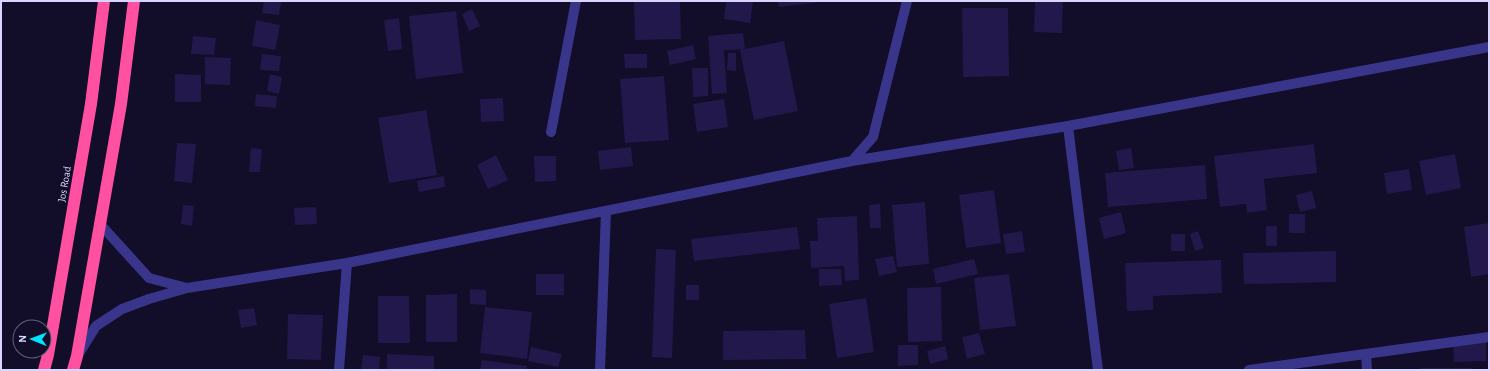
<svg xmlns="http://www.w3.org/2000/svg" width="1490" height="371" viewBox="0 0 1490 371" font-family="'Alegreya Sans',sans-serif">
  <rect width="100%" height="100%" fill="#120d28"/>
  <path fill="#23184b" d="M264,1L281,2L279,15L262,13Z
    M634,1H680L681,39L635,40Z
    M726,1H753L750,23L724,19Z
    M778,1H820V2L779,7Z
    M1035,1H1063L1062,33L1034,32Z
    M962,8H1008L1009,76L963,77Z
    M472,9L480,26L469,31L462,14Z
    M456,11L463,73L416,79L409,16Z
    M399,18L402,49L388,51L384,20Z
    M256,20L280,25L275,50L252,46Z
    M743,33L745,49L724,50L727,93L712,94L708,36Z
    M193,36L216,38L214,55L191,54Z
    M784,41L798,111L754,120L740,50Z
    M693,45L696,59L670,65L667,51Z
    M728,53H736V71L727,70Z
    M262,54L281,56L279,71L260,70Z
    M624,54H647V68H625Z
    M205,57L231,58L230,85L205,84Z
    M692,68H708V96L693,97Z
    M175,74L201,75V102H175Z
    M270,74L282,77L279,94L267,91Z
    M664,76L669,140L625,143L620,79Z
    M256,94L277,96L276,108L255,106Z
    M503,98L504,121L481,122L480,99Z
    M724,99L728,127L697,132L693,104Z
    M426,110L437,175L389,183L378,118Z
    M177,143L196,144L192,183L174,181Z
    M1314,144L1317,173L1264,179L1267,210L1247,213L1246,204L1220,207L1214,156Z
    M631,147L633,166L600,170L598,151Z
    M251,148L262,149L260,172H249Z
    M1131,148L1134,168L1119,170L1116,151Z
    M1455,154L1461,188L1426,195L1419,161Z
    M496,155L508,180L488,189L477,165Z
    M534,156H556V181L535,182Z
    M1205,165L1207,199L1108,207L1105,173Z
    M1409,169L1412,190L1387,194L1384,173Z
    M444,176L445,187L419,192L417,181Z
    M994,190L1001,243L966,248L959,195Z
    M1312,191L1316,208L1300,212L1296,195Z
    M925,202L929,264L897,267L892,205Z
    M880,204L881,228H870L869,205Z
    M183,205L194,206L192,226L181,224Z
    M316,207L317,224L295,225L294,208Z
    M1121,212L1126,233L1104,239L1099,218Z
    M1289,214H1305V233H1289Z
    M857,216L859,280L845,281L844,266L811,268L810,241H818L817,218Z
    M1489,223V274L1471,277L1464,227Z
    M1266,226H1277V246H1266Z
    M797,227L800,249L694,261L691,239Z
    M1022,231L1025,252L1006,254L1003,234Z
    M1198,231L1204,248L1195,251L1190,234Z
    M1171,234H1185V251H1171Z
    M656,249L676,250L672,358L652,357Z
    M1336,251V282L1244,284L1243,253Z
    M893,256L897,272L879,276L875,259Z
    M974,259L978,274L936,284L933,269Z
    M1221,260L1222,293L1153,296V310L1127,311L1125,263Z
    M819,269H841L842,285L819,286Z
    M536,274H564V295H536Z
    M1009,274L1016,326L980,330L974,278Z
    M686,285H699V300H686Z
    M941,287L942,341L908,342L907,288Z
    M470,289L486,290V305L470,304Z
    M457,294V342H426V295Z
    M378,296H409L410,343H378Z
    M866,298L874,352L837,358L829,304Z
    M485,307L532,312L527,359L480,353Z
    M254,308L257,325L241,328L238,310Z
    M288,314L323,315L321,360L287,359Z
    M805,330L806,359L723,360V331Z
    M979,333L985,354L967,359L962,337Z
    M1486,341V361L1454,362L1453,342Z
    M898,345H918V365L898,366Z
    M945,346L948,359L930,364L927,351Z
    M531,347L562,354L558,367L528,361Z
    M387,354L434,356V370H387Z
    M363,355L380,357L379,370H361Z
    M482,360L527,366V370H480Z
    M1420,368H1472V370H1420Z"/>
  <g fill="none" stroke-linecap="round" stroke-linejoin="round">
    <path stroke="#39358b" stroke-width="10" d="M1068,126L1098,370
      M551,132L576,1
      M852,161L873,137L907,1
      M100,224L149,278L187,288
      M1366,354L1367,370
      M78,355L96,326L122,309L149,299L187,288L347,263L852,161L1068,126L1489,47
      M339,370L347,263
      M600,370L606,211
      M1249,370L1489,337"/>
    <path stroke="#ff50a2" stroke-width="12" d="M44,370L48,355L91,104L104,1
      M73,370L77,356L121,104L134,1"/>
  </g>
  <g text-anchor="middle" stroke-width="4" stroke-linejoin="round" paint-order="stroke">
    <g font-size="11" fill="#dad5ff" stroke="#120d28">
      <text transform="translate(64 184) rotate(-80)" y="4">Jos Road</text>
    </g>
  </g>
  <rect width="1490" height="371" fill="none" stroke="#dad5ff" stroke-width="4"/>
  <g transform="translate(32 339) rotate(271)"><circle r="19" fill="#120d28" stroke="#625d7e"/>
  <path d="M0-3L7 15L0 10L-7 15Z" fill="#01e3ff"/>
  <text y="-6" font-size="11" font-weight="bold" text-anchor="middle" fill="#dad5ff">N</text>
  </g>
</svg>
